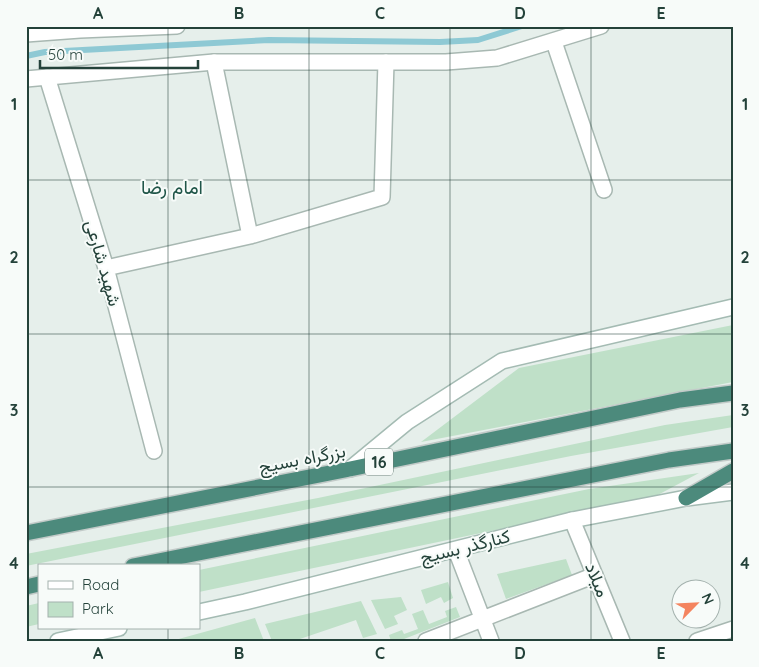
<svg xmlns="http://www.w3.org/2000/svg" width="759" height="667" viewBox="0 0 759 667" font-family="Quicksand,Vazirmatn,sans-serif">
  <rect width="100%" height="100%" fill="#e6efeb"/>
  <path fill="#bfe0c8" d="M733,325V382L421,442L519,368Z
    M733,415V427L571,456L26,566V554L318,498L665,425Z
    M699,473L654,497L199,592V570L589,489Z
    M566,559L572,575L506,599L497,574Z
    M448,582L453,598L444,603L441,597L426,604L421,590Z
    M401,597L407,610L394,616L398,624L385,629L371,600Z
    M361,601L377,634L363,638L356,620L294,641H272L265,624Z
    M39,603V624L26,627V606Z
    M456,607L460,617L399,641H391L389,635L402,630L404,634L418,629L412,614L423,610L429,624L447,617L445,611Z
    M255,618L264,641L175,640Z"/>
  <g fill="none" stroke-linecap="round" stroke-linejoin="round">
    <path stroke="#8ec9d4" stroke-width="6" d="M26,56L45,52L269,40L440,42L478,40L522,26"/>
    <defs>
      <path id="minor" d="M554,42L604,190
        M214,62L250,236
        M47,77L106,268L154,451
        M106,268L250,236L382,197L386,62
        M572,520L622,641
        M456,550L491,641
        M426,641L595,575
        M697,641L733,629"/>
      <path id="tertiary" d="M26,34L80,30L177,26
        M26,79L214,62H446L497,58L601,26"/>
      <path id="secondary" d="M350,469L407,422L502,361L733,307
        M199,612L245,602L572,520L686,498L733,492
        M58,641L119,628"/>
      <path id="trunk" d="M686,498L733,471
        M26,533L350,469L680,400L733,393
        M133,566L669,460L733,451
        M26,587L39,584"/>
    </defs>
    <use href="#minor" stroke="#a8b8b2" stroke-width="18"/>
    <use href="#tertiary" stroke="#a8b8b2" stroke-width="18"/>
    <use href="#secondary" stroke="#a4bbb3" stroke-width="18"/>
    <use href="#trunk" stroke="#c2cac8" stroke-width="18"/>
    <use href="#minor" stroke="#fff" stroke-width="15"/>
    <use href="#tertiary" stroke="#fff" stroke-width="15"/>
    <use href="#secondary" stroke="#fff" stroke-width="15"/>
    <use href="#trunk" stroke="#4c8a7c" stroke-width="15"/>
  </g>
  <path fill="none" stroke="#24423a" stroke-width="1" stroke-opacity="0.55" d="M168,26V566M309,26V641M450,26V641M591,26V641M26,180H733M26,334H733M26,487H733M168,628V641"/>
  <g text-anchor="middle" stroke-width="4" stroke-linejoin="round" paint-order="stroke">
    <rect fill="#f7fbf9" stroke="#637a73" stroke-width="1" x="365" y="448.5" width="28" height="27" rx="4"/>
    <g font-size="16" font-weight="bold" fill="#24423a">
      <text x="379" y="468">16</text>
    </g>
    <g font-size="18" fill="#24423a" stroke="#f7fbf9">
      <text transform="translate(103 263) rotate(74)" y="6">شهید شارعی</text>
      <text transform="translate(302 459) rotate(-11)" y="6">بزرگراه بسیج</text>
      <text transform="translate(465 547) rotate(-14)" y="6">کنارگذر بسیج</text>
      <text transform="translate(597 580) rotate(68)" y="6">میلاد</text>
    </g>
    <g font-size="19" fill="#1f5548" stroke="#f7fbf9">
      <text x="172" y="194">امام رضا</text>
    </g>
  </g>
  <rect width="759" height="667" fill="none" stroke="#f7fbf9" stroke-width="55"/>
  <rect x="38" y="564" width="162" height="65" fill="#f7fbf9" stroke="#a3b1ad"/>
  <rect x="48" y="581" width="25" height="8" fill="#ffffff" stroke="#a3b1ad"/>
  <text x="82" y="590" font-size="15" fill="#24423a">Road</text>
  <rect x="48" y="602" width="25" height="15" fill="#bfe0c8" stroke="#a3b1ad"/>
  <text x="82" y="614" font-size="15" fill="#24423a">Park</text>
  <g transform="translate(696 604) rotate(66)"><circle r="24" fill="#f7fbf9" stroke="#a3b1ad"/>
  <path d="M0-4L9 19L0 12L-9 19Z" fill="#f4845f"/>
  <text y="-8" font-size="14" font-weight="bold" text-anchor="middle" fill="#24423a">N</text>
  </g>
  <path d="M40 60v8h158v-8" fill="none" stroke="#24423a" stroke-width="2.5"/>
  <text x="48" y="60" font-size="15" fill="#24423a" stroke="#f7fbf9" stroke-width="4" paint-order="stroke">50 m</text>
  <rect x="28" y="28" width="704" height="612" fill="none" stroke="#24423a" stroke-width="2"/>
  <g font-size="16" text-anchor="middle" font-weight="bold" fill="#24423a">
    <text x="98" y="19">A</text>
    <text x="239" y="19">B</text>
    <text x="380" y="19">C</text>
    <text x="520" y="19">D</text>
    <text x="661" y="19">E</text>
    <text x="14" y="110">1</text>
    <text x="745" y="110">1</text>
    <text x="14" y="263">2</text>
    <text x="745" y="263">2</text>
    <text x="14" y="416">3</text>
    <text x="745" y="416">3</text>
    <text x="14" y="569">4</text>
    <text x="745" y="569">4</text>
    <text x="98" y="659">A</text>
    <text x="239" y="659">B</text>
    <text x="380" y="659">C</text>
    <text x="520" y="659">D</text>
    <text x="661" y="659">E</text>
  </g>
</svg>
